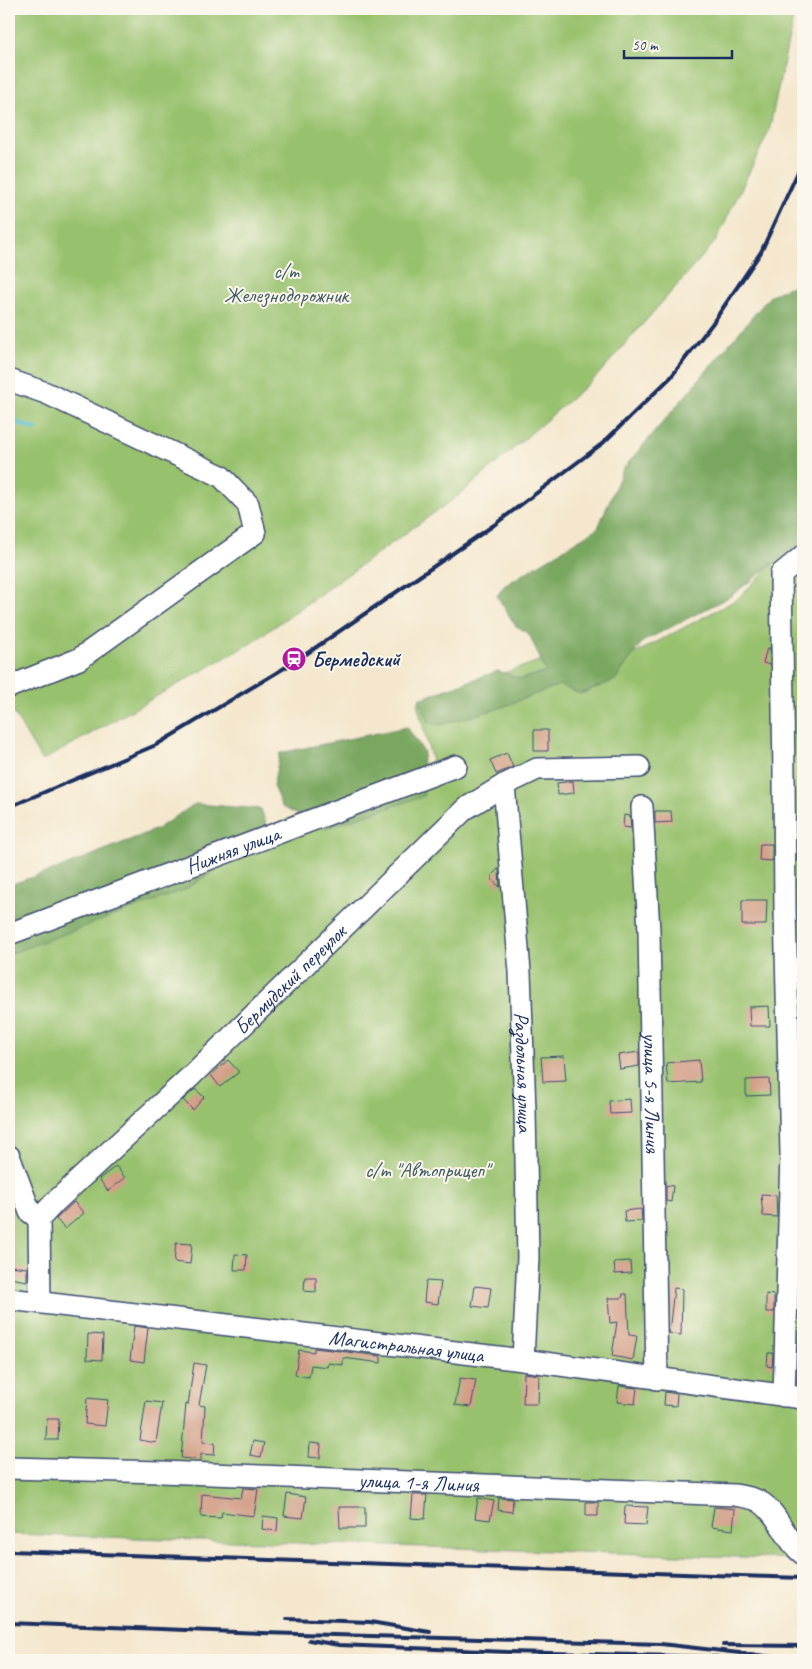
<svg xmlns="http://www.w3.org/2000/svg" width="812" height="1669" viewBox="0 0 812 1669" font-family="Caveat,sans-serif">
  <rect width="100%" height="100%" fill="#fbf7ec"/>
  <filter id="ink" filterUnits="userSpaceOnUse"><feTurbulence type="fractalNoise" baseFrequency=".02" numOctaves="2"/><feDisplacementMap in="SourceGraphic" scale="10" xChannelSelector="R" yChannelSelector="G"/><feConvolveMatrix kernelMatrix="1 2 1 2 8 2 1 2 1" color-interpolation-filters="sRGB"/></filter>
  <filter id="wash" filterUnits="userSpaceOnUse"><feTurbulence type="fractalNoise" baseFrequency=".0096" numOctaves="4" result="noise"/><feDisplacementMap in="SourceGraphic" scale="20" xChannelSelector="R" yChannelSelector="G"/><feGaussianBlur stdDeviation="1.12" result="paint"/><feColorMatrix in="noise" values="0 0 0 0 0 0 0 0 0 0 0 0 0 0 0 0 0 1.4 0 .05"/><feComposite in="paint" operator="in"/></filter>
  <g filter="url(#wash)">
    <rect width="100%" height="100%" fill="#f4e7cd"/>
    <path fill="#98c16d" stroke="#5a7866" d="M9,9H795L769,131L716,241L596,377L462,493L253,642L42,761L9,705Z
      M803,534V1559L9,1534V933L432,761L417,703L542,660L600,672L736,600Z"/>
    <path fill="#7aa760" stroke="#4a6b5f" d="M803,281V540L731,596L642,642L615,680L580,694L559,685L497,709L440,725L429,722L419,699L498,671L521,679L546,672L529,634L515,625L497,596L504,586L598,528L623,469L771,295Z
      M407,727L424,752L420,774L424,796L326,828L282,807L273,786L280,753Z
      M195,804L261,809L270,836L184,890L9,954V885L60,868L157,829Z"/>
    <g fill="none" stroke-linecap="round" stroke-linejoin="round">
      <path stroke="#4fbcc9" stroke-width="4.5" d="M9,420L36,429"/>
    </g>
    <g id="blocks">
      <path fill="#d29e87" d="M767,648H770V665L763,663Z
        M534,730H548V751H534Z
        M507,753L513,767L496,774L490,760Z
        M573,781L574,793L558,795L557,783Z
        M655,811H671L672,822L655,823Z
        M624,815L630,816L631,828L623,827Z
        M760,844H772V861L759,860Z
        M797,845H803V861H797Z
        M498,869H499L500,887L492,880V875Z
        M742,900H767L766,925H742Z
        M769,1006L770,1026H750L749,1007Z
        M639,1052V1066L620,1069L618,1055Z
        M564,1056L566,1081L543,1082L541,1057Z
        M228,1060L239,1072L220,1087L211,1075Z
        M699,1060L701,1082L668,1084L666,1063Z
        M769,1079L770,1095L746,1096V1080Z
        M195,1089L204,1097L193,1110L183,1100Z
        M630,1099L631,1113L610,1114L609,1101Z
        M116,1166L125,1178L108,1191L99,1179Z
        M666,1185L673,1186L671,1202L666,1201Z
        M761,1194L776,1195L777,1217L763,1216Z
        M74,1202L84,1213L65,1229L56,1219Z
        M641,1209L642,1221L625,1222L624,1211Z
        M176,1243L192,1244L190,1264L174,1262Z
        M235,1254L247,1255L246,1270H234Z
        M630,1261L631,1273L615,1274L614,1262Z
        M10,1266L27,1268V1281L9,1278Z
        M305,1277H316V1292L304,1291Z
        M426,1281L441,1282L438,1304L424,1302Z
        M475,1286L491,1288L488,1308L472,1306Z
        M674,1288L682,1289L681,1335L669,1333Z
        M623,1294H627L629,1335L637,1336L633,1360L612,1356L617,1322L610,1323L608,1298H622Z
        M766,1294L774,1295V1312H766Z
        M799,1295L803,1296V1313H799Z
        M134,1326L148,1328L144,1362L130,1360Z
        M88,1334L103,1335L102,1360L87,1359Z
        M798,1342L803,1343V1384L797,1383Z
        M314,1348L381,1356V1363L343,1358V1365L328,1363L327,1367L311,1365L309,1377L295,1375L299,1350L314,1352Z
        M768,1353H773L772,1367L767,1366Z
        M194,1363L206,1365L199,1405L205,1406L203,1442L215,1443L214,1455L201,1454V1460L181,1458L186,1404L188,1405Z
        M524,1373L539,1375L538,1404H523Z
        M460,1378L476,1380L471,1407L455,1405Z
        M619,1386L637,1388L635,1404L617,1402Z
        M665,1392L677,1394L676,1406L664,1405Z
        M87,1398L108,1400L105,1426L85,1424Z
        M146,1401L162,1403L156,1443L140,1440Z
        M47,1419H59L58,1440H46Z
        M253,1441L264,1443L261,1457L250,1455Z
        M310,1443L321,1444L320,1458L309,1457Z
        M243,1488L258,1489L254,1516L222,1512L221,1518L201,1517L202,1494L241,1498Z
        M287,1494L306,1497L303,1518L284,1516Z
        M413,1495H427L425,1519L411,1518Z
        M478,1498L494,1501L490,1520L475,1518Z
        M499,1498L513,1499L512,1512L498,1510Z
        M586,1502H598V1516H586Z
        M625,1506L648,1507L646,1525L624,1524Z
        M339,1507H365V1528H340Z
        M714,1507L735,1509L733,1530L711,1527Z
        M263,1516L278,1518L277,1531L262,1529Z"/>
    </g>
  </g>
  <g filter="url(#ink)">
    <use href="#blocks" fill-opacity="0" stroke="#3c4b6f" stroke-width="1"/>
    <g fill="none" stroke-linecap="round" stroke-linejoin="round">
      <defs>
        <g id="minor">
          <path d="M9,380L46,393L221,476L248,504L255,533L79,659L9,687"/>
          <path id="s1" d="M504,785L520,972L525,1111L528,1257L523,1360"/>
          <path id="s2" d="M642,807L649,931L657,1379"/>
          <path id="s3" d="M9,934L456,766"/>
          <path d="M9,1156L30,1212L39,1219"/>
          <path id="s4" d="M9,1299L523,1360L803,1398"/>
          <path id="s5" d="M40,1302L39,1219L55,1202L191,1076L465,809L504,785L537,769L639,767"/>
          <path d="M784,1396L791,1154L785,910L784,774L781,574L803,556"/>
          <path id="s6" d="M9,1468L161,1472L735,1495C744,1497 754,1497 762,1503C780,1516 786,1541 803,1554"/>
        </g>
      </defs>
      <use href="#minor" stroke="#3c4b6f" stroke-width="24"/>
      <use href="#minor" stroke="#fff" stroke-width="21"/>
      <path stroke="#1b2f5e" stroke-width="4" d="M9,807L156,745L296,661L494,525L603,443L671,377L712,324L761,252L803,161
        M9,1551L803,1578
        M287,1619L370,1622L430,1632
        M9,1623L262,1633L661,1644L782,1658
        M309,1640L339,1645L508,1652L718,1657
        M723,1645L803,1646
        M776,1658L803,1659
        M448,1660L479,1656"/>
    </g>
  </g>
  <defs>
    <symbol id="station-disc" viewBox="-11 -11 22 22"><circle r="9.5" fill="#b5179e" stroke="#fbf7ec"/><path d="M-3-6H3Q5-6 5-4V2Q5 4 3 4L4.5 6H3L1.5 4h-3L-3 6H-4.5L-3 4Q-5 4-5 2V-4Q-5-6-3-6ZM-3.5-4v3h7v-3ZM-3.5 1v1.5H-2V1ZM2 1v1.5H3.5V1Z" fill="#fff"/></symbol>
  </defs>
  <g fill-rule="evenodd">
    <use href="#station-disc" x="280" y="645" width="28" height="28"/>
  </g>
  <g text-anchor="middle" stroke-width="4" stroke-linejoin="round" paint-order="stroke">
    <g font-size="21" fill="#405b62" stroke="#fbf7ec">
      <text x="286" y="278">с/т<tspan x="286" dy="24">Железнодорожник</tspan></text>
      <text x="427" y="1177">с/т "Автоприцеп"</text>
    </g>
    <g font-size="21" font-weight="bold" fill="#1b2f5e" stroke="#fbf7ec" text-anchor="start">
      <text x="312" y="666">Бермедский</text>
    </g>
    <g font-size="21" fill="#1b2f5e" stroke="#fbf7ec">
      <text dy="7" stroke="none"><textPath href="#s3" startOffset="239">Нижняя улица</textPath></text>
      <text dy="7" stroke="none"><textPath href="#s5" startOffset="430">Бермудский переулок</textPath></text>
      <text dy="7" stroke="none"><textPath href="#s1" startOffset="288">Раздольная улица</textPath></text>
      <text dy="7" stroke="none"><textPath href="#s2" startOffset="286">улица 5-я Линия</textPath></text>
      <text dy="7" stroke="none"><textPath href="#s4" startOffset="400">Магистральная улица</textPath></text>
      <text dy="7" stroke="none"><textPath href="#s6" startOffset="410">улица 1-я Линия</textPath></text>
    </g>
  </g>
  <rect width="812" height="1669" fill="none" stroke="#fbf7ec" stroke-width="30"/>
  <path d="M624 50v8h108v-8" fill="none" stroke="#1b2f5e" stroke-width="2.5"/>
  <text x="632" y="50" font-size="15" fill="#1b2f5e" stroke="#fbf7ec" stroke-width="4" paint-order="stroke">50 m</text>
</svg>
